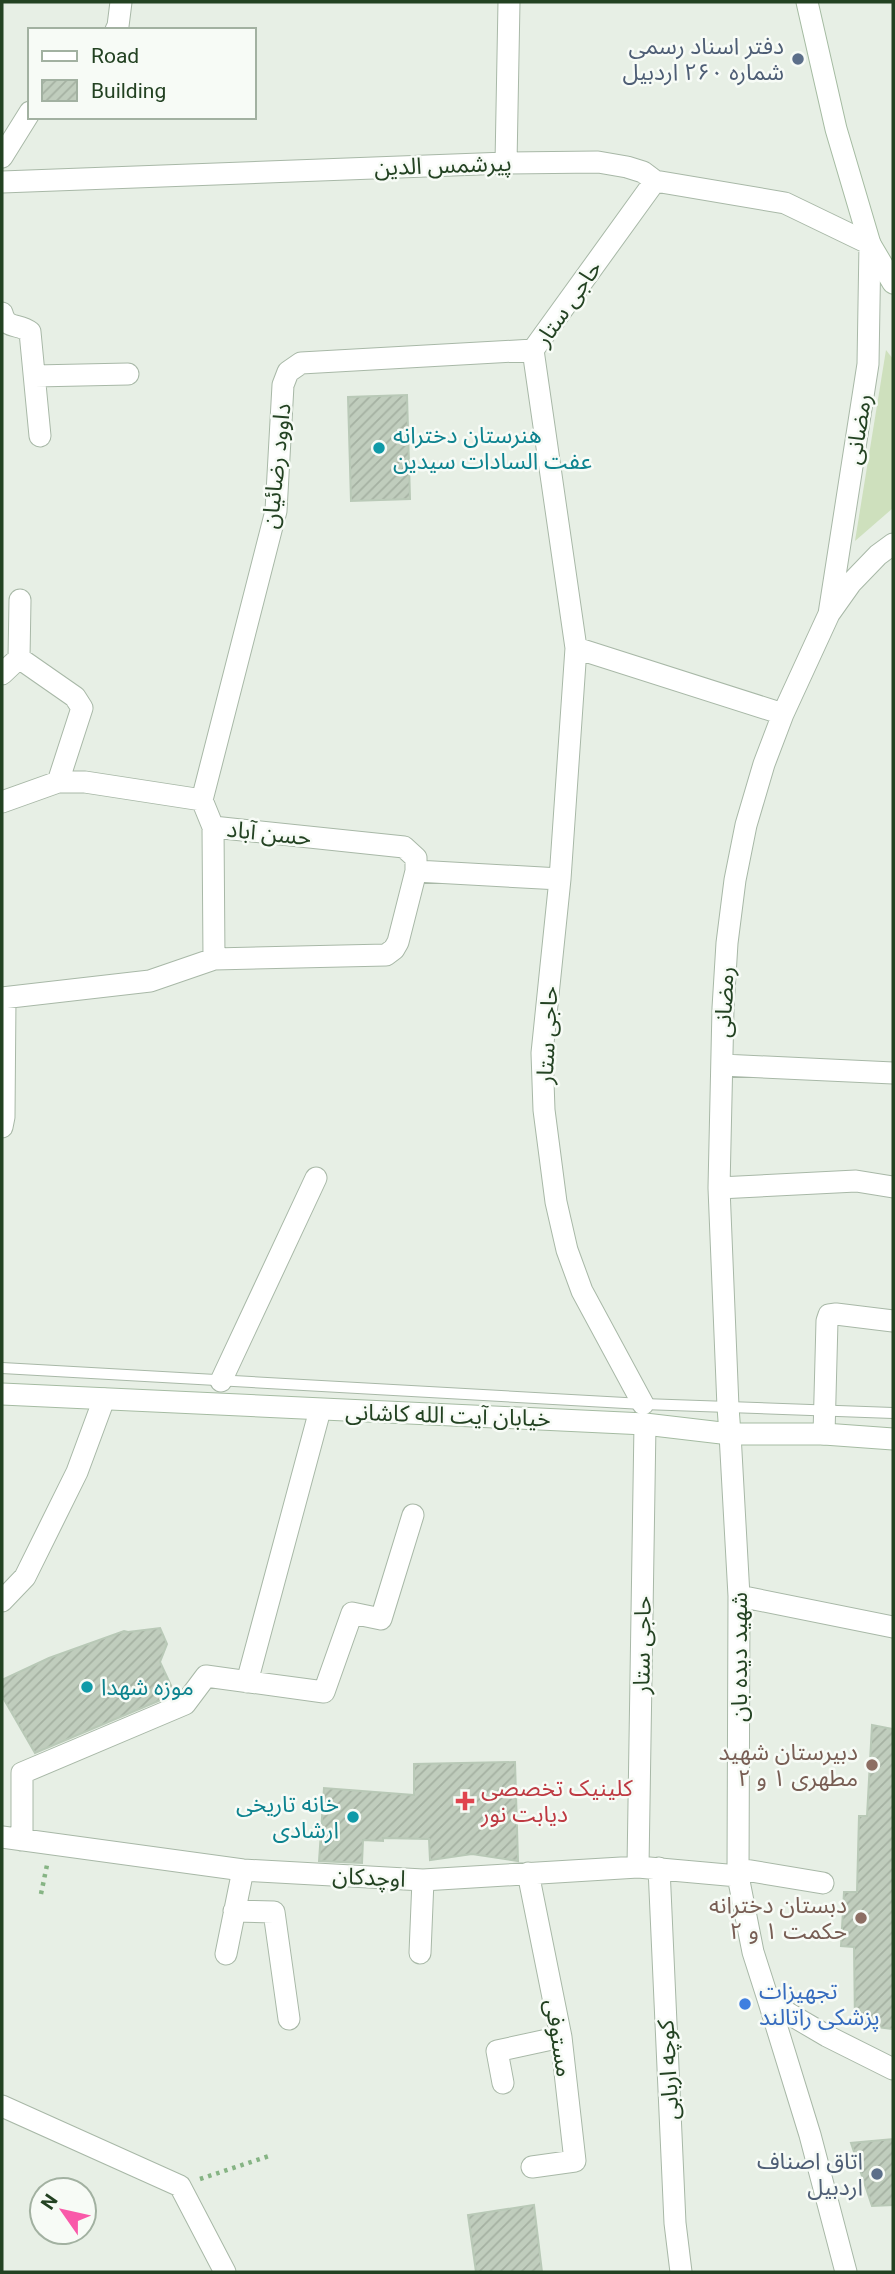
<svg xmlns="http://www.w3.org/2000/svg" width="895" height="2274" viewBox="0 0 895 2274" font-family="Roboto,'Noto Sans Arabic',sans-serif">
  <defs>
    <pattern id="building-hatch" width="6" height="6" patternUnits="userSpaceOnUse" patternTransform="scale(1.75)"><rect width="6" height="6" fill="#c0cdbd"/><path d="M-1 1l2-2M0 6l6-6M5 7l2-2" fill="none" stroke="#a5b1a2"/></pattern>
  </defs>
  <rect width="100%" height="100%" fill="#e7efe5"/>
  <path fill="#cee0bd" d="M886,350L893,359V508L855,541Z"/>
  <path fill="url(#building-hatch)" stroke="#b9c9b7" stroke-width="2" d="M407,395L410,499L351,501L348,397Z
    M160,1628L167,1644L160,1662L175,1694L35,1753L2,1696V1680L49,1658L124,1631L128,1632Z
    M872,1725L893,1729V2029L855,2024L854,1947L841,1946L844,1892H857L859,1816H867Z
    M515,1762L518,1861L472,1854L430,1860L429,1839L383,1838V1841L363,1840L362,1863L319,1861L324,1788L414,1795V1764Z
    M893,2139V2205L872,2206L851,2143Z
    M534,2205L542,2272H476L468,2215Z"/>
  <g fill="none" stroke-linecap="round" stroke-linejoin="round">
    <defs>
      <path id="service" d="M2,1368L643,1404L893,1413"/>
      <path id="minor" d="M116,30L118,26L121,2
        M2,157L30,112
        M506,163L509,2
        M2,182L506,163L598,162L627,167L643,172L655,181L785,203L870,244L868,364L829,614
        M2,313C6,330 19,323 30,332L40,436
        M35,376L128,374
        M20,600L19,658L75,697L82,708L58,782
        M576,648L783,714
        M2,674L19,658
        M202,800L276,511L283,385L288,372L301,363L533,350
        M2,802L58,782H85L202,800L213,827L404,847L416,858V871L398,942L394,949L386,955L214,959L150,981L2,998
        M213,827L214,959
        M416,871L560,879
        M722,1065L893,1073
        M2,1127L4,1117L5,998
        M719,1188L856,1181L893,1187
        M221,1381L316,1178
        M643,1404L582,1291L567,1250L556,1202L544,1110L542,1053L560,879L576,648L533,350L655,181
        M728,1407L719,1188L723,1008L727,943L735,880L746,825L764,764L783,714L829,614L851,583L878,555L893,544
        M730,1434L739,1596L738,1876L753,1952L769,2002L827,2036L893,2069
        M824,1434L827,1321L829,1315L836,1314L893,1321
        M739,1596L893,1627
        M2,1601L25,1577L77,1472L104,1399
        M247,1682L320,1410
        M2,1837L243,1870L423,1880L638,1867L738,1876
        M22,1840V1773L185,1704L206,1676L324,1692L352,1613L381,1619L413,1515
        M638,1867L645,1424
        M659,1868L675,2223L681,2272
        M739,1869L823,1883
        M528,1873L561,2037L575,2161L532,2167
        M234,1911L274,1912L289,2019
        M420,1953L423,1880
        M226,1954L243,1870
        M769,2002L810,2135L846,2272
        M503,2083L497,2051L561,2037
        M2,2106L180,2186L225,2272"/>
      <path id="secondary" d="M807,2L836,129L870,244L893,283
        M2,1394L645,1424L730,1434H824L893,1439
        M728,1407L730,1434"/>
    </defs>
    <use href="#service" stroke="#a8b8a7" stroke-width="12"/>
    <use href="#minor" stroke="#a8b8a7" stroke-width="23"/>
    <use href="#secondary" stroke="#a5bba2" stroke-width="23"/>
    <path stroke="#86b484" stroke-width="4.5" stroke-dasharray="3.5 5" stroke-linecap="butt" d="M41,1894L47,1865
      M200,2179L269,2156"/>
    <use href="#service" stroke="#fff" stroke-width="10"/>
    <use href="#minor" stroke="#fff" stroke-width="21"/>
    <use href="#secondary" stroke="#fff" stroke-width="21"/>
  </g>
  <g fill="#5c6f8a" stroke="#f7fbf6" stroke-width="2.5">
    <circle cx="798" cy="59" r="7"/>
    <circle cx="877" cy="2174" r="7"/>
  </g>
  <g fill="#0f9aa8" stroke="#f7fbf6" stroke-width="2.5">
    <circle cx="379" cy="448" r="7"/>
    <circle cx="87" cy="1687" r="7"/>
    <circle cx="353" cy="1817" r="7"/>
  </g>
  <g fill="#8d6e63" stroke="#f7fbf6" stroke-width="2.5">
    <circle cx="872" cy="1765" r="7"/>
    <circle cx="861" cy="1918" r="7"/>
  </g>
  <path fill="#e0444e" stroke="#f7fbf6" stroke-width="2.5" d="M461.5 1790.5h7v7h7v7h-7v7h-7v-7h-7v-7h7z"/>
  <circle fill="#3f7fe0" stroke="#f7fbf6" stroke-width="2.5" cx="745" cy="2004" r="7"/>
  <g text-anchor="middle" stroke-width="5" stroke-linejoin="round" paint-order="stroke">
    <g font-size="23" fill="#4e5e75" stroke="#f7fbf6" text-anchor="end">
      <text x="784" y="54">دفتر اسناد رسمی<tspan x="784" dy="26">شماره ۲۶۰ اردبیل</tspan></text>
      <text x="863" y="2169">اتاق اصناف<tspan x="863" dy="26">اردبیل</tspan></text>
    </g>
    <g font-size="23" fill="#234222" stroke="#f7fbf6">
      <text transform="translate(443 165) rotate(-2)" y="8">پیرشمس الدین</text>
      <text transform="translate(568 303) rotate(-55)" y="8">حاجی ستار</text>
      <text transform="translate(858 429) rotate(-81)" y="8">رمضانی</text>
      <text transform="translate(276 466) rotate(-84)" y="8">داوود رضائیان</text>
      <text transform="translate(269 833) rotate(6)" y="8">حسن آباد</text>
      <text transform="translate(724 1002) rotate(-87)" y="8">رمضانی</text>
      <text transform="translate(547 1035) rotate(-87)" y="8">حاجی ستار</text>
      <text transform="translate(448 1415) rotate(2)" y="8">خیابان آیت الله کاشانی</text>
      <text transform="translate(642 1645) rotate(-89)" y="8">حاجی ستار</text>
      <text transform="translate(739 1657) rotate(-90)" y="8">شهید دیده بان</text>
      <text transform="translate(369 1877) rotate(3)" y="8">اوچدکان</text>
      <text transform="translate(559 2038) rotate(81)" y="8">مستوفی</text>
      <text transform="translate(668 2070) rotate(-93)" y="8">کوچه اربابی</text>
    </g>
    <g font-size="23" fill="#0d838f" stroke="#f7fbf6" text-anchor="start">
      <text x="393" y="443">هنرستان دخترانه<tspan x="393" dy="26">عفت السادات سیدین</tspan></text>
      <text x="101" y="1695">موزه شهدا</text>
      <text x="339" y="1812" text-anchor="end">خانه تاریخی<tspan x="339" dy="26">ارشادی</tspan></text>
    </g>
    <g font-size="23" fill="#785e54" stroke="#f7fbf6" text-anchor="end">
      <text x="858" y="1760">دبیرستان شهید<tspan x="858" dy="26">مطهری ۱ و ۲</tspan></text>
      <text x="847" y="1913">دبستان دخترانه<tspan x="847" dy="26">حکمت ۱ و ۲</tspan></text>
    </g>
    <g font-size="23" fill="#be3a42" stroke="#f7fbf6" text-anchor="start">
      <text x="481" y="1796">کلینیک تخصصی<tspan x="481" dy="26">دیابت نور</tspan></text>
    </g>
    <g font-size="23" fill="#366cbe" stroke="#f7fbf6" text-anchor="start">
      <text x="759" y="1999">تجهیزات<tspan x="759" dy="26">پزشکی راتالند</tspan></text>
    </g>
  </g>
  <rect width="895" height="2274" fill="none" stroke="#234222" stroke-width="7"/>
  <rect x="28" y="28" width="228" height="91" fill="#f7fbf6" stroke="#a2b1a1" stroke-width="2"/>
  <rect x="42" y="51" width="35" height="10" fill="#ffffff" stroke="#a2b1a1" stroke-width="2"/>
  <text x="91" y="63" font-size="21" fill="#234222">Road</text>
  <rect x="42" y="80" width="35" height="21" fill="url(#building-hatch)" stroke="#a2b1a1" stroke-width="2"/>
  <text x="91" y="98" font-size="21" fill="#234222">Building</text>
  <g transform="translate(63 2211) rotate(304)"><circle r="33" fill="#f7fbf6" stroke="#a2b1a1" stroke-width="2"/>
  <path d="M0-5L12 26L0 18L-12 26Z" fill="#f959a9"/>
  <text y="-10" font-size="19" font-weight="bold" text-anchor="middle" fill="#234222">N</text>
  </g>
</svg>
